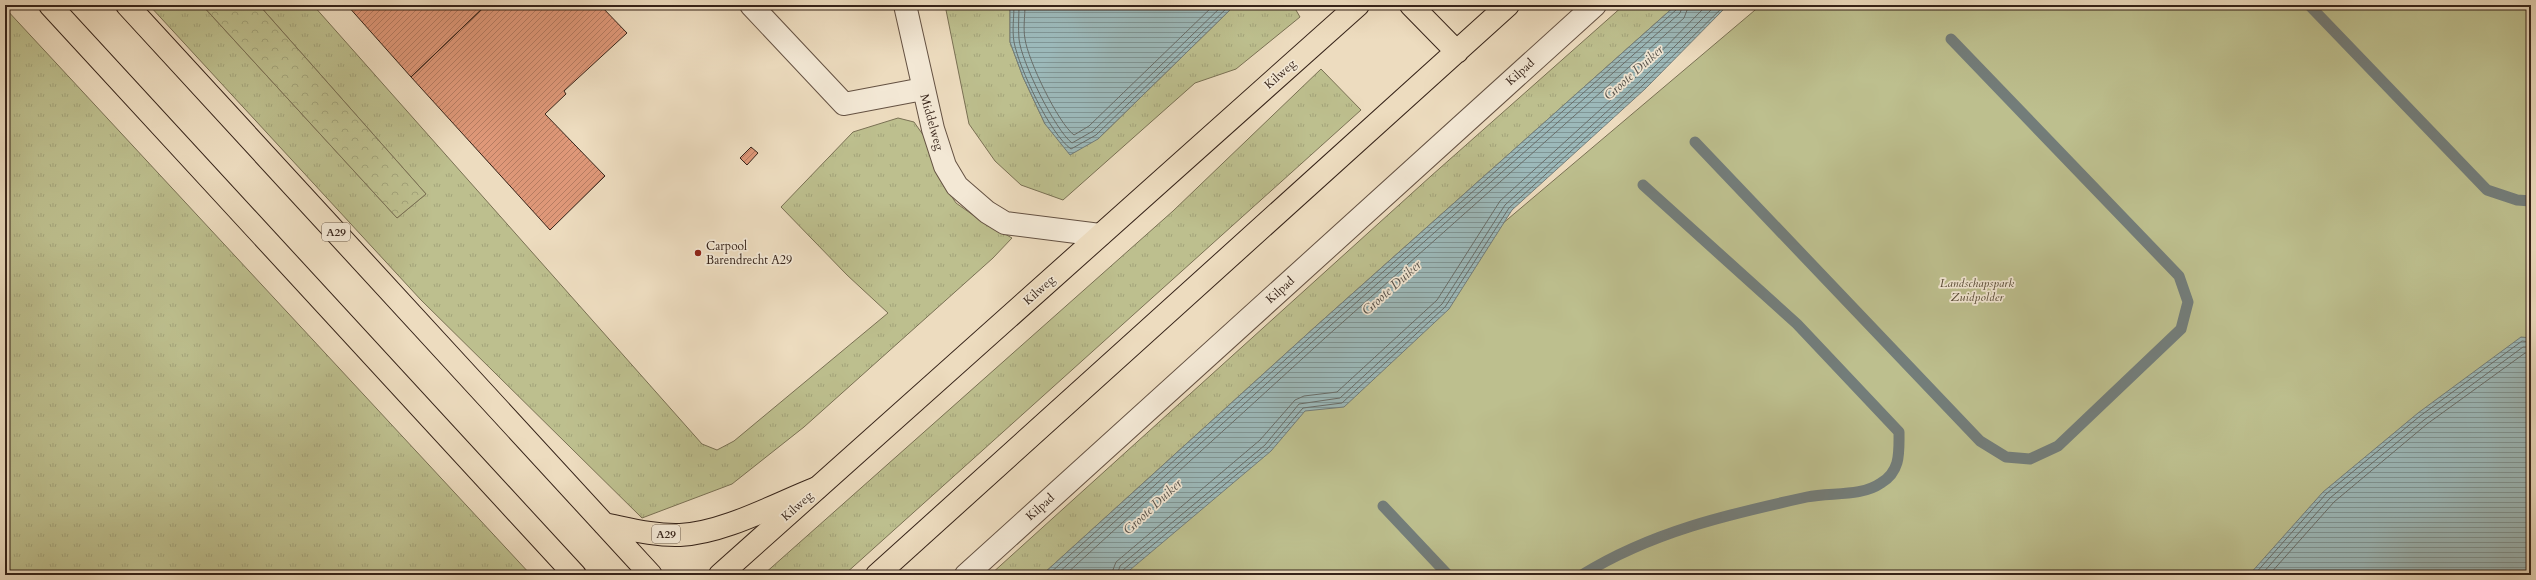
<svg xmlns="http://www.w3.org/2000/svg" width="2536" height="580" viewBox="0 0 2536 580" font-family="Cardo,serif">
  <defs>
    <pattern id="grass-tufts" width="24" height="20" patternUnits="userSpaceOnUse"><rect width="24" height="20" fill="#bdbf8e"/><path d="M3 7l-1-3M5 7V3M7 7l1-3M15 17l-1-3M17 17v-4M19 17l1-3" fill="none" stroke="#a3a47a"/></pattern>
    <pattern id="forest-crowns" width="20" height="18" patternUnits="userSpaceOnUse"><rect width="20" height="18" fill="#bdbf8e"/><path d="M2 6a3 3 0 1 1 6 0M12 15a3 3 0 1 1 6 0" fill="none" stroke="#a3a47a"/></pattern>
    <pattern id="water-rules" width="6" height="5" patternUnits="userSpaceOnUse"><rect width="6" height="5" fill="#9cb9ba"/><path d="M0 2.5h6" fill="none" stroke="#809696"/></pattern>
    <pattern id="building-hatch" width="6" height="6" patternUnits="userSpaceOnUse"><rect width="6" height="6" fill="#df9879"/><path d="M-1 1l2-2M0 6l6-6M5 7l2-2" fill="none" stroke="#b67c62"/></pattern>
  </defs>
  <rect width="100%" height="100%" fill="#eddcbf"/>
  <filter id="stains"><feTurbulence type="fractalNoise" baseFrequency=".005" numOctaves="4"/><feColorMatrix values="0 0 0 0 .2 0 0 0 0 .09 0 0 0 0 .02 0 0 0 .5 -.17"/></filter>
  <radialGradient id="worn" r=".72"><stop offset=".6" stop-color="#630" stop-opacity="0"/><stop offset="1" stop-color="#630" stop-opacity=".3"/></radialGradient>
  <path fill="url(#grass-tufts)" stroke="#7a7154" d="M149,5H202L397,218L426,194L259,5H313L702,444L717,450L734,441L888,313L847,275L781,207L853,132L898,118L914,122L926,139L938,176L956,203L980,220L1012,238L993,258L804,427L732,484L642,518L421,300Z
    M945,5H1010V42L1023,77L1045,124L1098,139L1235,5H1293L1300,17L1236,69L1195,83L1063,200L1021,185L995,161L969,124Z
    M1624,5H1676L1315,327L1042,575H990L1431,176Z
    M5,8L531,575H5Z
    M1321,69L1361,110L844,575H763L1173,211Z"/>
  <path fill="url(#forest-crowns)" stroke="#7a7154" d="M202,5H259L426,194L397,218Z"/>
  <path fill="#bdbf8e" stroke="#7a7154" d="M1761,5H2531V575H1087Z"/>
  <path fill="url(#water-rules)" stroke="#737d7a" d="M1010,5H1235L1098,139L1070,155L1045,124L1023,77L1010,42Z
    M1676,5H1750L1724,9L1645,89L1512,210L1449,309L1344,407L1305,411L1271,451L1124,575H1042L1315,327Z
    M2521,337L2531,338V575H2249L2323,492L2418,413Z"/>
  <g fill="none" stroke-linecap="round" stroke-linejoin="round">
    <path stroke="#696e6a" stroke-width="1" d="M1014,5C1014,17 1012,30 1014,42C1019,68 1050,134 1071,149L1096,135L1230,5
      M1019,5C1019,16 1018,28 1019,39C1021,61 1055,130 1072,143L1093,131L1223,5
      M1025,5C1025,16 1023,28 1025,39C1028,60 1058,123 1074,135L1089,126L1214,5
      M1048,575L1318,330L1676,10L1678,5
      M1056,575L1321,334L1680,13L1683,5
      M1065,575L1325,338L1684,18L1689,5
      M1111,575L1116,562L1260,440L1295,400L1304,396L1337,392L1437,300L1500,201L1635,78L1707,5
      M1117,575L1120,566L1265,445L1299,404L1340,398L1442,304L1505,205L1639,82L1716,5
      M1122,575L1123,570L1268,448L1303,408L1342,403L1445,307L1509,208L1642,86L1725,5
      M2254,575L2326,494L2420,416L2522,341L2531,342
      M2261,575L2330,498L2424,420L2523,347H2531
      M2269,575L2334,502L2427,424L2525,353H2531"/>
    <path stroke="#737d7a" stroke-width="11" d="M2309,5L2487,190L2517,200L2531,201
      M1695,142L1980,441L2006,457L2030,459L2058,446L2181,329L2188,302L2179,276L1951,39
      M1383,506L1448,575
      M1582,575C1651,532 1729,514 1807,497C1831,492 1861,497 1881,483C1901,471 1899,452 1899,432L1797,324L1643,185"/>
  </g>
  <path fill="url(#building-hatch)" stroke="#362319" d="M347,5H486L411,77Z
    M486,5H600L627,33L564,91L566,94L545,114L605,176L550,230L411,77Z
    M751,147L758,153L747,165L740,158Z"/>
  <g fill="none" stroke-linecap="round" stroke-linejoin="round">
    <defs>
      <path id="minor" d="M751,5L844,104L923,89
        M905,5L933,129L945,166L957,186L987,212L1005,223L1100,235
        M966,575L1595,5"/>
      <path id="major" d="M1411,5L1457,52
        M720,575L1358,5
        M877,575L1508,5"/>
      <path id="highway" d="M50,5L575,575
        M127,5L651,575
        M604,524C629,529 655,536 680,535C724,533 776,504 817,488"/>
    </defs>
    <use href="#minor" stroke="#645142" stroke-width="24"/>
    <use href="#major" stroke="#362319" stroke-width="24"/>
    <use href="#highway" stroke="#362319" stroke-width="24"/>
    <use href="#minor" stroke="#f3e8d5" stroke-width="22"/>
    <use href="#major" stroke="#eddcbf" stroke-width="22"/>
    <use href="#highway" stroke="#eddcbf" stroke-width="22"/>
  </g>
  <circle fill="#8f2418" stroke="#f3e8d5" stroke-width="1.5" cx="698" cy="253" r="4"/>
  <g text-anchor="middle" stroke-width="3.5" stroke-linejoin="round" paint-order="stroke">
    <g fill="#f3e8d5" stroke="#6f5e51" stroke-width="1">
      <rect x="322" y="223" width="28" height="18" rx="3"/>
      <rect x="652" y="525" width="28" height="18" rx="3"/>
    </g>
    <g font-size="11" font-weight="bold" fill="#362319">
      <text x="336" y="236">A29</text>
      <text x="666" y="538">A29</text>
    </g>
    <g font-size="12" fill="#362319" stroke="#f3e8d5">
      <text transform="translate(1520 72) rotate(-42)" y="4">Kilpad</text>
      <text transform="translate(1280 74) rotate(-42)" y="4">Kilweg</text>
      <text transform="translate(932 122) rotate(74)" y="4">Middelweg</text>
      <text transform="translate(1039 290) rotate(-42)" y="4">Kilweg</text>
      <text transform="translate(1280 290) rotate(-42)" y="4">Kilpad</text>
      <text transform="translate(797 506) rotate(-42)" y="4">Kilweg</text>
      <text transform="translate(1040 507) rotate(-42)" y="4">Kilpad</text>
    </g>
    <g font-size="12" fill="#362319" stroke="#f3e8d5" text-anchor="start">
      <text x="706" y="250">Carpool<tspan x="706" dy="14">Barendrecht A29</tspan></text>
    </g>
    <g font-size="12" font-style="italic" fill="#584a36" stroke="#f3e8d5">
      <text x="1977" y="287">Landschapspark<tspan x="1977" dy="14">Zuidpolder</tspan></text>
    </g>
    <g font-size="13" font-style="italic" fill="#555049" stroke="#f3e8d5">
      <text transform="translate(1633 72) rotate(-42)" y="5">Groote Duiker</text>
      <text transform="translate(1391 287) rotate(-42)" y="5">Groote Duiker</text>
      <text transform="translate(1152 506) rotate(-43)" y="5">Groote Duiker</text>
    </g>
  </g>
  <rect width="2536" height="580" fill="none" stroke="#eddcbf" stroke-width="20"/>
  <rect x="6" y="6" width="2524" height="568" fill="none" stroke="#362319" stroke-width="2"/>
  <rect x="10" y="10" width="2516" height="560" fill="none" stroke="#362319"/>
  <rect width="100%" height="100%" filter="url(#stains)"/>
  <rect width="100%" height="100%" fill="url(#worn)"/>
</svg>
